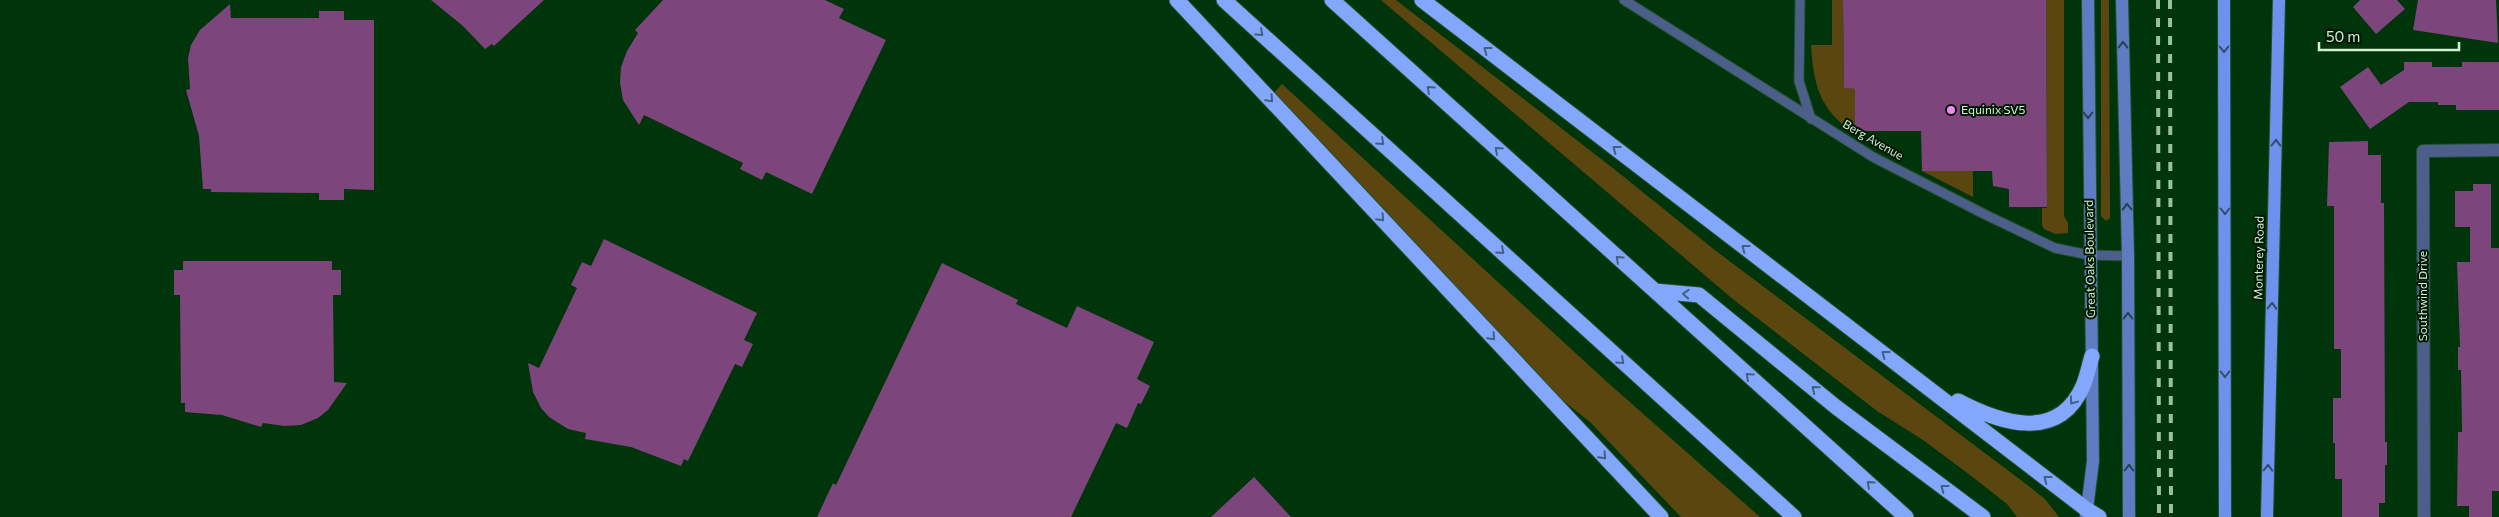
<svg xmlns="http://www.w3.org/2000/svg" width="2499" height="517" viewBox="0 0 2499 517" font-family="Commissioner,sans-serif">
  <rect width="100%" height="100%" fill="#00340b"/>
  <path fill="#5b4610" d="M1381,0H1396L1614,169L1716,251L2026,484L2045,499L2059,517H2017L2007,504L1970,475L1923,440L1877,411L1734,300Z
    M1832,0H1843L1844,88L1855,89V131C1848,130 1843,126 1839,121C1816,100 1813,74 1811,45H1832Z
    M2046,0H2064V216L2068,223V233L2055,234L2044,229L2042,225V208H2047Z
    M2101,0H2109L2110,218L2106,221L2101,216Z
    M1282,84L1606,381L1760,517H1681L1590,422L1543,385L1272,95Z
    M1922,171H1973V197Z"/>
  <path fill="#7c467c" d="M431,0H544L494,46L492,44L485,49L463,26Z
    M663,0H825L844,9L839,18L886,40L812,194L766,172L762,180L740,169L743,163L644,115L639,125L623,100L620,83L621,67L627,51L638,33L635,30Z
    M1843,0H2046L2047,207H2009V189L1993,186L1992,171H1922L1921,131H1855V89L1844,88Z
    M2360,0H2397L2405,9L2376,34L2353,7Z
    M2418,0H2496L2498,43L2413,30Z
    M230,4L231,18H319V11H344V20H374V190L344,189V200H319V193L211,192V189H203L199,136L186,90L190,89L188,58L191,45L200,30Z
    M2404,62H2432V67H2462V62H2499V110H2456V105H2438V102H2409L2370,129L2340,87L2368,67L2381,85L2404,70Z
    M2368,141V155H2381V203H2384L2385,442H2387V465H2385V503H2379V517H2342V479H2335V443H2333V398H2341V349H2334V206H2327L2329,142Z
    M2473,184H2491V248H2499V491H2492V517H2469V506H2457L2458,432H2462L2461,370H2458V347H2460L2457,262H2470V227H2455V191H2473Z
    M604,239L757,313L744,340L753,344L742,367L735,364L688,461L684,459L681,466L631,447L585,439L586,433L568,429L549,417L541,408L533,392L528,363L539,368L577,288L571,285L582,262L591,266Z
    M183,261H332V270H341V295H333L334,382L347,383L328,410L318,418L301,425L284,426L263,423L261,427L222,415L185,412V403H181L180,295H174V270H183Z
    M942,263L1018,300L1016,304L1067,328L1077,306L1154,342L1137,379L1150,386L1141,404L1138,403L1127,428L1116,423L1071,517H817L833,483L836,485Z
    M1254,477L1291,517H1211Z"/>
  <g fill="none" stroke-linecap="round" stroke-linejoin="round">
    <defs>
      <path id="service" d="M1624,0L1873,157L1984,214L2055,248L2089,255L2128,256
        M1800,0L1799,81L1811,119"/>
      <path id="minor" d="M2424,517L2423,151L2499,150"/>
      <path id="secondary" d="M2122,0L2128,256L2129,517
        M2086,517L2093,461L2088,0"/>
      <path id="primary" d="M2224,0L2225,517
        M2267,517L2279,0"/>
      <path id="motorway" d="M1177,0L1661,517
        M1224,0L1794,517
        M1332,0L1906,517
        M1422,0L2086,509L2099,517
        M1655,291L1699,295L1836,407L1983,517
        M1958,401C2000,423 2058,443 2083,386C2087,377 2089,366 2092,356"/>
    </defs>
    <use href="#service" stroke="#21522b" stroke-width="11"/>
    <use href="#minor" stroke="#21522b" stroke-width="14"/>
    <use href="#secondary" stroke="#21522b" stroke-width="14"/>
    <use href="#primary" stroke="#21522b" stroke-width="14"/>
    <use href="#motorway" stroke="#21522b" stroke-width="17"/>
    <use href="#service" stroke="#4c5e8a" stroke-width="9"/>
    <use href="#minor" stroke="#4c5e8a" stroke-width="12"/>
    <use href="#secondary" stroke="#5f7bc1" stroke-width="12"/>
    <use href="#primary" stroke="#6d91ec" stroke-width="12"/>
    <use href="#motorway" stroke="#84a7fe" stroke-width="15"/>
    <path stroke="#9ac09f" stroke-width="4" stroke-dasharray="9 9" stroke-linecap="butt" d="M2158,0L2159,517
      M2170,0L2171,517"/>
  </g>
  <defs><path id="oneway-chevron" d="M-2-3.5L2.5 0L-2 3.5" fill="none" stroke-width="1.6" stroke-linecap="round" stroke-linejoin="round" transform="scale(1.25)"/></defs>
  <g stroke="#426080">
    <use href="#oneway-chevron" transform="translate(1260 33) rotate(42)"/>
    <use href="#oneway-chevron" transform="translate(1487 50) rotate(-143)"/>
    <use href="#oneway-chevron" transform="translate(1430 89) rotate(-138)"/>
    <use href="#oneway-chevron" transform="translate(1270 99) rotate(47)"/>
    <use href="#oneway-chevron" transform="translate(1381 142) rotate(42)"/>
    <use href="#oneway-chevron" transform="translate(1616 149) rotate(-143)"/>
    <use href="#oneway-chevron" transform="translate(1498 150) rotate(-138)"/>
    <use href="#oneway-chevron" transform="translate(1381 218) rotate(47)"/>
    <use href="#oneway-chevron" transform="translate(1745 248) rotate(-143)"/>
    <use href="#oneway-chevron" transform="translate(1501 251) rotate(42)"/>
    <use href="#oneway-chevron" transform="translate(1619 259) rotate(-138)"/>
    <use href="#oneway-chevron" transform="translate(1686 294) rotate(-176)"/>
    <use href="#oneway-chevron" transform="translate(1492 337) rotate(47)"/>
    <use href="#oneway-chevron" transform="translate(1885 354) rotate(-143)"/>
    <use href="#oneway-chevron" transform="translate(1621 361) rotate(42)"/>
    <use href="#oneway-chevron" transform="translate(1749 376) rotate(-138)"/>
    <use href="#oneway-chevron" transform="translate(1815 389) rotate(-141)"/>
    <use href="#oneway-chevron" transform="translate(2073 401) rotate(127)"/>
    <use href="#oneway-chevron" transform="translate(1603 456) rotate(47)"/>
    <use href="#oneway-chevron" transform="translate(2047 479) rotate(-142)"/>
    <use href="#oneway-chevron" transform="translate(1870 484) rotate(-138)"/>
    <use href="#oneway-chevron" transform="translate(1944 488) rotate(-143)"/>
  </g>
  <g stroke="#26404f">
    <use href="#oneway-chevron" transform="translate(2123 45) rotate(-90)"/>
    <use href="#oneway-chevron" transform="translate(2088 115) rotate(90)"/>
    <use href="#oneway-chevron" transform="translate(2127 207) rotate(-92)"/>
    <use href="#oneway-chevron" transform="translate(2128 316) rotate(-90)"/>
    <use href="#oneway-chevron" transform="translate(2129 468) rotate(-90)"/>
  </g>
  <g stroke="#314e6c">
    <use href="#oneway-chevron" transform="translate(2224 49) rotate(90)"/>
    <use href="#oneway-chevron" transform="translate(2276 143) rotate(-89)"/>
    <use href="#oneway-chevron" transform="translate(2225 211) rotate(90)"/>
    <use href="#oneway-chevron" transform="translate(2272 306) rotate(-89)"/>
    <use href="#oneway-chevron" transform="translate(2225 374) rotate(90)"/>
    <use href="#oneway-chevron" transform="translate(2268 468) rotate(-89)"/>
  </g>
  <circle fill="#f18af3" stroke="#001803" stroke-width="2" cx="1951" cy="110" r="5"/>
  <g text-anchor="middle" stroke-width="4" stroke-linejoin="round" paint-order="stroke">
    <g font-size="12" fill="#d0f1d2" stroke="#001803" text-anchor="start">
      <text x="1961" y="114">Equinix SV5</text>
    </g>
    <g font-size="12" fill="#d0f1d2" stroke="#001803">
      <text transform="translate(1873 140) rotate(30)" y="4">Berg Avenue</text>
      <text transform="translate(2259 258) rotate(-89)" y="4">Monterey Road</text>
      <text transform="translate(2090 259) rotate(-91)" y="4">Great Oaks Boulevard</text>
      <text transform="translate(2423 296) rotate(-90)" y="4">Southwind Drive</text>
    </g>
  </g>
  <path d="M2319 42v8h140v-8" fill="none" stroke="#d0f1d2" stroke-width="2.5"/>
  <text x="2326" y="42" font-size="15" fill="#d0f1d2" stroke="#001803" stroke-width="4" paint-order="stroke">50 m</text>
</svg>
